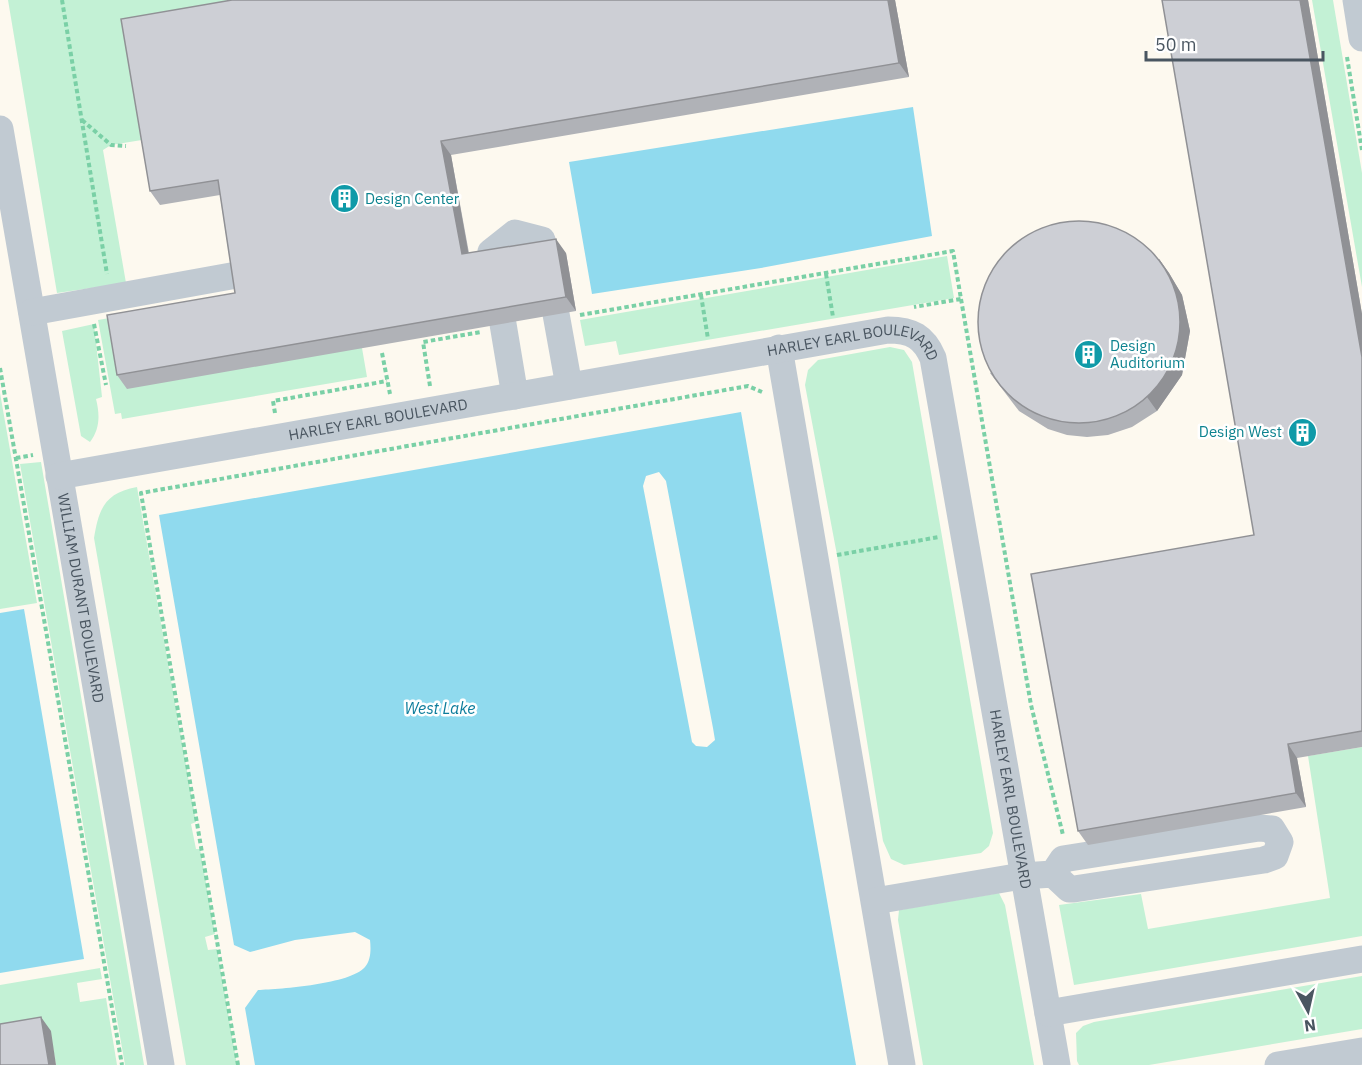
<svg xmlns="http://www.w3.org/2000/svg" width="1362" height="1065" viewBox="0 0 1362 1065" font-family="'IBM Plex Sans',sans-serif">
  <rect width="100%" height="100%" fill="#f5f3f3"/>
  <path fill="#fdf9ef" d="M0,0H1362V1065H0Z"/>
  <path fill="#c3f1d5" d="M8,0H284L148,139L111,145L103,150L126,283L57,293Z
    M1312,0H1333L1362,173V287Z
    M947,256L954,298L619,355L616,341L585,346L580,320Z
    M225,298L362,348L367,377L122,419L121,413L115,414L98,320Z
    M94,324L102,397L96,399C100,415 100,429 90,442L81,436L62,331Z
    M890,347L904,350L912,362L993,833L989,846L981,853L904,865L891,859L883,841L837,555L805,385L808,370L818,360Z
    M0,393L37,603L0,609Z
    M41,462L144,1065H125L20,464Z
    M137,487L196,822L191,824L196,849H200L215,934L205,937L208,950L217,949L237,1065H186L94,538C99,508 105,493 137,487Z
    M1362,747V936L1074,985L1059,905L1141,894L1148,929L1330,898L1308,756Z
    M999,893L1005,905L1034,1065H923L898,920L899,910Z
    M100,968L102,979L77,983L80,1002L106,998L117,1065H56L50,1031L0,1039V985Z
    M1362,976V1029L1149,1065H1079L1077,1061L1076,1033L1083,1026L1094,1022Z"/>
  <path fill="#90daee" fill-rule="evenodd" d="M913,107L932,236L761,268L592,294L569,162Z
    M741,412L856,1065H255L245,1008L258,990C281,989 351,984 365,967C371,960 371,949 370,940L355,932L295,940L250,952L234,945L159,515ZM659,472L666,481L713,728L715,740L707,747L696,746L692,742L643,486L646,476Z
    M24,609L84,959L0,973V613Z"/>
  <g fill="none" stroke-linecap="round" stroke-linejoin="round">
    <path stroke="#7ad0a6" stroke-width="4" stroke-dasharray="4.5 3" stroke-linecap="butt" d="M62,0L107,274
      M1347,57L1362,150
      M82,120L111,145L126,146
      M826,274L833,317
      M701,295L708,339
      M961,299L1031,705L1063,835
      M580,315L953,251L961,299L914,307
      M94,324L106,385
      M382,353L390,394
      M0,368L122,1065
      M430,386L423,342L481,332
      M275,413L273,401L387,381
      M16,458L33,455
      M837,555L939,537
      M238,1065L141,493L748,386L762,392"/>
    <g stroke="#c1cad2" stroke-width="27">
      <path d="M1356,0L1362,38"/>
      <path id="s1" d="M0,129L161,1065"/>
      <path d="M493,265L491,252L515,233L542,240L546,256"/>
      <path d="M32,312L231,276"/>
      <path d="M556,314L569,386"/>
      <path d="M503,324L515,396"/>
      <path d="M779,348L902,1065"/>
      <path id="s2" d="M59,476L888,330C912,330 924,337 933,358L1057,1065"/>
      <path d="M875,901L1022,876L1053,874L1069,889H1074L1264,860L1275,856L1280,842L1272,829L1259,828L1063,859L1053,874"/>
      <path d="M1048,1013L1362,959"/>
      <path d="M1278,1065L1362,1051"/>
    </g>
  </g>
  <path fill="#b0b2b7" d="M895,0L909,77L451,155L469,253H566L576,311L127,389L117,375L235,293L220,195L160,205L150,191Z
    M1308,0L1362,314V747L1297,758L1306,807L1088,845L1078,831L1254,535Z
    M1159,259L1169,273L1182,295L1190,331L1182,375L1157,411L1132,427L1108,435L1087,437L1067,435L1048,429L1019,411L990,373Z"/>
  <path fill="#909195" d="M888,0H895L909,77L899,63Z
    M1300,0H1308L1362,314V357Z
    M441,141L451,155L471,268L462,254Z
    M556,239L566,253L576,311L566,297Z
    M1159,259L1169,273L1182,295L1190,331L1182,375L1157,411L1147,397Z
    M1288,744L1297,758L1306,807L1296,793Z
    M41,1017L51,1031L56,1065H49Z"/>
  <path fill="#cdcfd5" stroke="#909195" stroke-width="1.5" d="M232,0H888L899,63L441,141L462,254L556,239L566,297L117,375L107,315L235,293L218,180L150,191L121,19Z
    M1162,0H1300L1362,357V731L1288,744L1296,793L1078,831L1031,574L1254,535Z
    M978 322a101 101 0 1 1 202 0a101 101 0 1 1-202 0Z
    M41,1017L49,1065H0V1024Z"/>
  <defs>
    <symbol id="building-disc" viewBox="-11 -11 22 22"><circle r="9.5" fill="#0f9aa8" stroke="#fff"/><path d="M-4-6H4V6H1V3H-1V6H-4ZM-2.5-4.3h1.7v1.8h-1.7ZM.8-4.3h1.7v1.8H.8ZM-2.5-1h1.7V.8h-1.7ZM.8-1h1.7V.8H.8Z" fill="#fff"/></symbol>
  </defs>
  <g fill-rule="evenodd">
    <use href="#building-disc" x="328" y="182" width="33" height="33"/>
    <use href="#building-disc" x="1072" y="338" width="33" height="33"/>
    <use href="#building-disc" x="1286" y="416" width="33" height="33"/>
  </g>
  <g text-anchor="middle" stroke-width="5" stroke-linejoin="round" paint-order="stroke">
    <g font-size="15" fill="#0d838f" stroke="#fff" text-anchor="start">
      <text x="365" y="204">Design Center</text>
      <text x="1110" y="351">Design<tspan x="1110" dy="17">Auditorium</tspan></text>
      <text x="1282" y="437" text-anchor="end">Design West</text>
    </g>
    <g font-size="15" fill="#4a5661" stroke="#fff">
      <text dy="5" stroke="none"><textPath href="#s2" startOffset="810">HARLEY EARL BOULEVARD</textPath></text>
      <text dy="5" stroke="none"><textPath href="#s2" startOffset="324">HARLEY EARL BOULEVARD</textPath></text>
      <text dy="5" stroke="none"><textPath href="#s1" startOffset="476">WILLIAM DURANT BOULEVARD</textPath></text>
      <text dy="5" stroke="none"><textPath href="#s2" startOffset="1347">HARLEY EARL BOULEVARD</textPath></text>
    </g>
    <g font-size="16" font-style="italic" fill="#0c7c9b" stroke="#fff">
      <text x="440" y="714">West Lake</text>
    </g>
  </g>
  <g transform="translate(1308 1011) rotate(172)" stroke="#ffffff" stroke-width="4.5" paint-order="stroke">
  <path d="M0-4.5L10 22L0 15L-10 22Z" fill="#4a5661"/>
  <text y="-9" font-size="16" font-weight="bold" text-anchor="middle" fill="#4a5661">N</text>
  </g>
  <path d="M1146 51v9h177v-9" fill="none" stroke="#4a5661" stroke-width="3"/>
  <text x="1155" y="51" font-size="18" fill="#4a5661" stroke="#ffffff" stroke-width="4.5" paint-order="stroke">50 m</text>
</svg>
